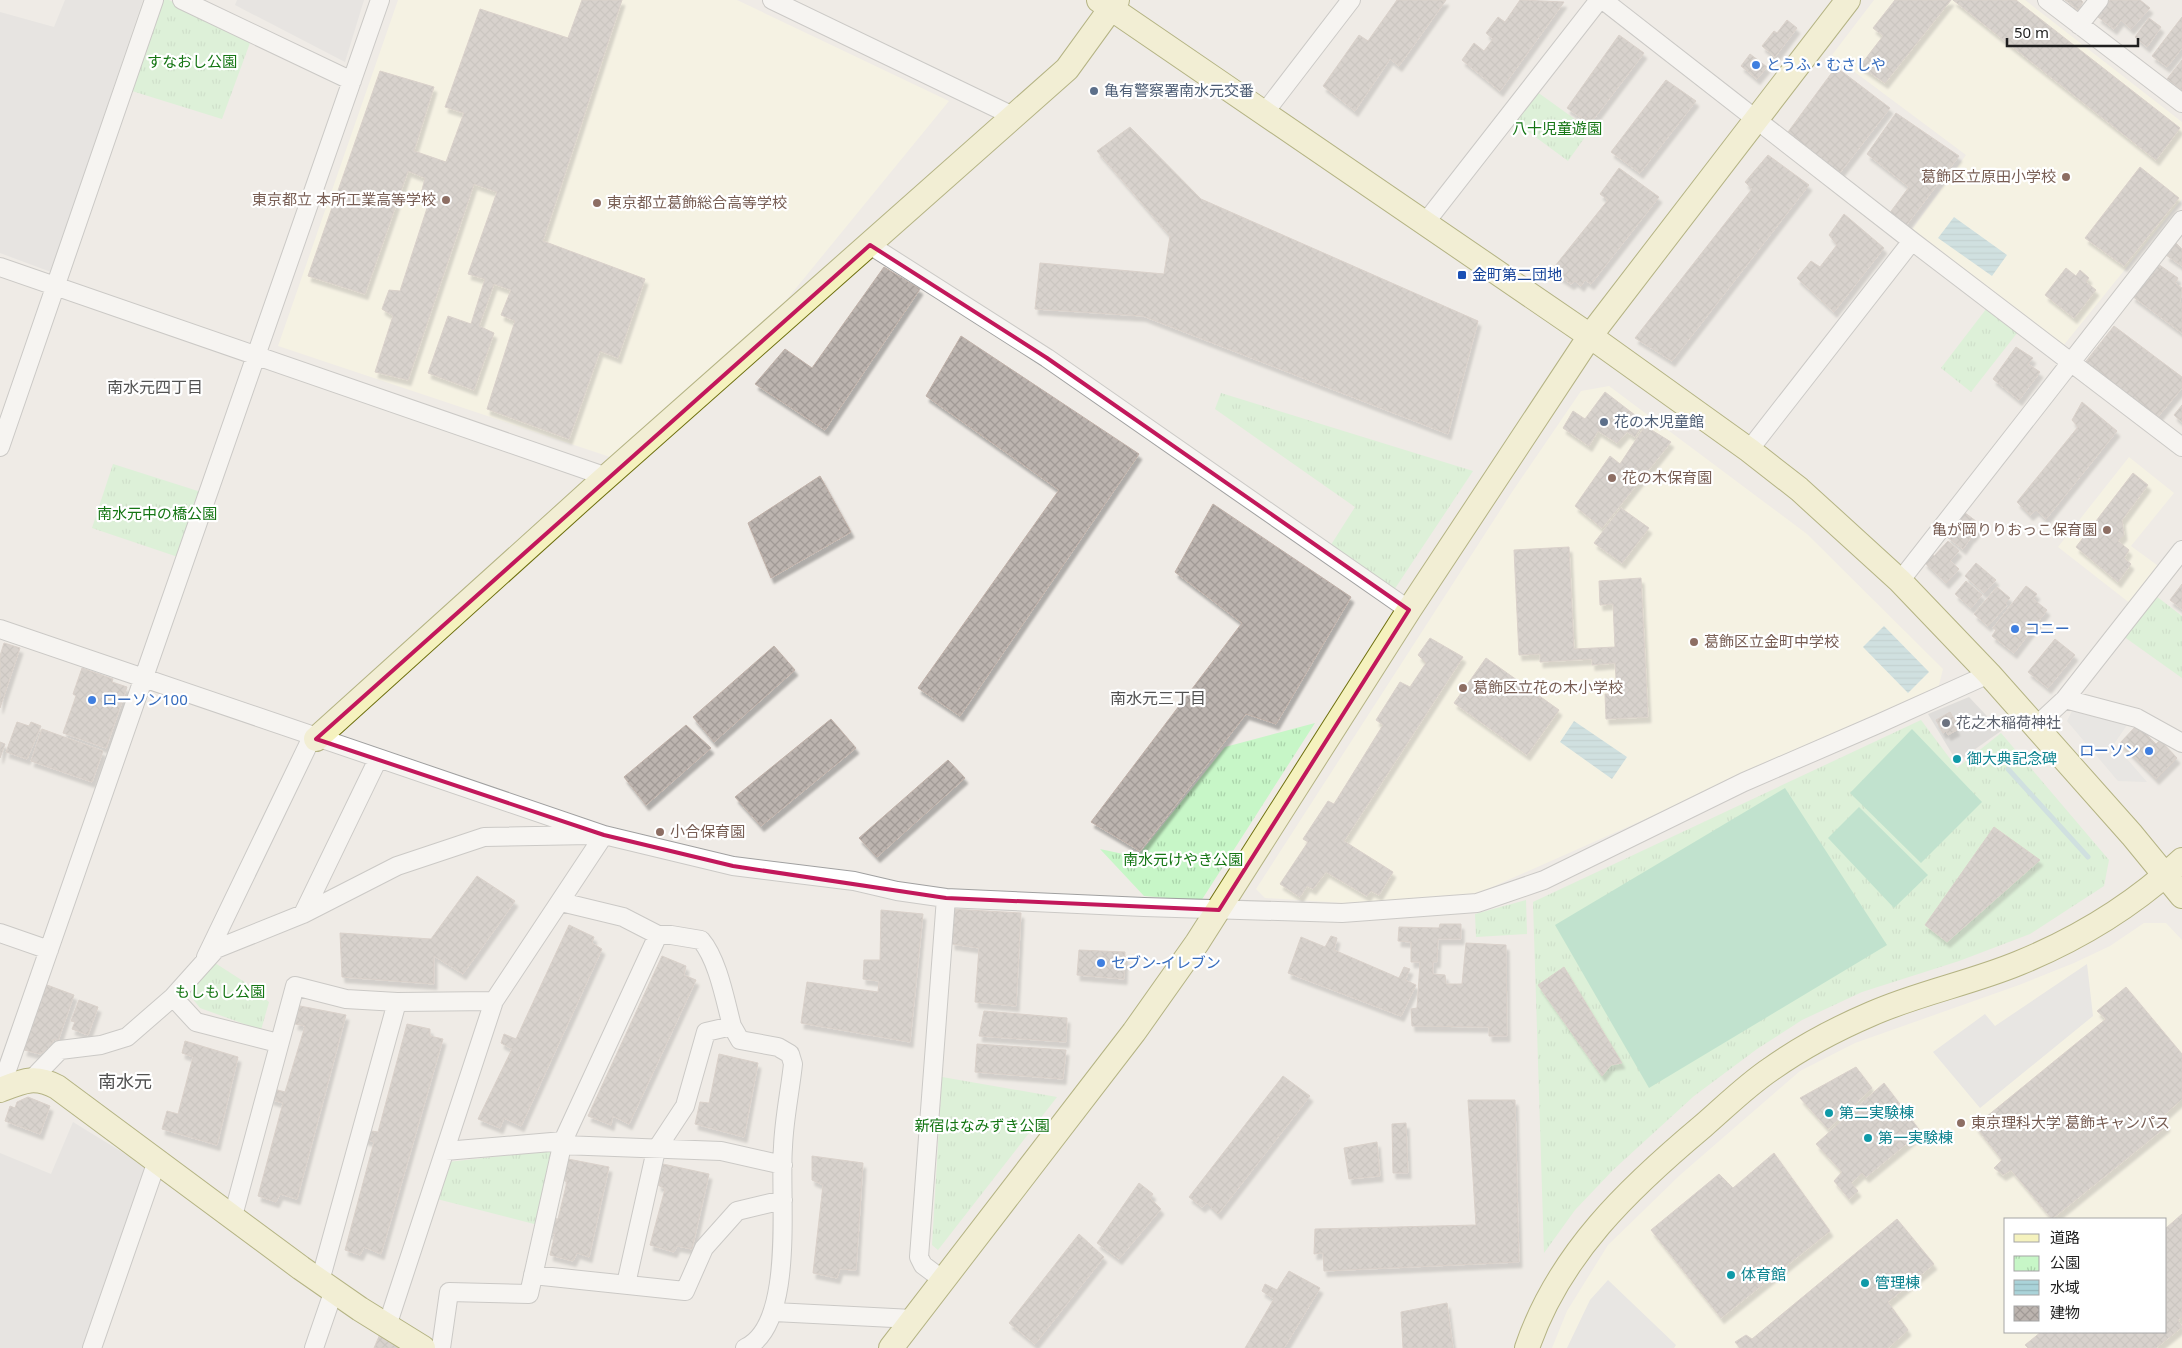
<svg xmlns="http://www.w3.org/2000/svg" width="2182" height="1348" viewBox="0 0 2182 1348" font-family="'Noto Sans','Noto Sans JP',sans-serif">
  <defs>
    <pattern id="park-tufts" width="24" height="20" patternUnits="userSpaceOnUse" patternTransform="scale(1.25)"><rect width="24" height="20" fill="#c7f6c7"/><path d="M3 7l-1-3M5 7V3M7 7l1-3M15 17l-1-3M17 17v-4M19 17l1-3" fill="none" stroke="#aad2aa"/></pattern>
    <pattern id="water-rules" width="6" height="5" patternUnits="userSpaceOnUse" patternTransform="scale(1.25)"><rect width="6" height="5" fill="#aad3d9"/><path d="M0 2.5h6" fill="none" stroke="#92b5ba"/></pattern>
    <pattern id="building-cross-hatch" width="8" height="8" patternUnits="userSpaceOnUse" patternTransform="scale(1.25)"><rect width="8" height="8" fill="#bcb4af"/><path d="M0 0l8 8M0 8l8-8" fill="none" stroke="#a19a96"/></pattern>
    <filter id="shadow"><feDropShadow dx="3" dy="5.5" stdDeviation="1" flood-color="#0004"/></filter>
  </defs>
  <rect width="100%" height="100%" fill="#efebe6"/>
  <path fill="#dddcdc" d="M65,0H143L51,272L0,253V12L54,27Z
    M237,0H364L345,62L235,5Z
    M73,1122L148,1168L84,1348H0V1153L51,1174Z"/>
  <path fill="#fdfae1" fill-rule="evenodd" d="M398,0H737L949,101L783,304L613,458L278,346Z
    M1874,0H2025L2182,122V199L2063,346L1911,231L1966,155L1832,55Z
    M1609,386L1807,534L1943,669L1938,689L1472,896L1344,903L1265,898L1256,889L1512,492L1581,391Z
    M2129,457L2174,493L2131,546L2161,568L2131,604L2058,547Z
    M2144,923H2166L2182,940V1348H1552L1567,1311L1608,1245L1680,1175L1800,1071L1855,1043L2019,985L2074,963L2110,946ZM2006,1219H2166V1332H2006Z"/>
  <path fill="#cdcdcd" d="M1969,697L2001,731L1957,762L1928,714Z"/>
  <path fill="url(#park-tufts)" d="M162,0H169L251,40L222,119L132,91Z
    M1533,89L1590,130L1568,161L1511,119Z
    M1990,304L2021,328L1971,392L1941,368Z
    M1221,393L1473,471L1392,593L1329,548L1355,507L1215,409Z
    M113,464L201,492L178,557L92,528Z
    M2156,596L2182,616V678L2123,636Z
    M1921,720L1957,768L2001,733L2109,860L2104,886L2030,934L1959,961L1862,992L1802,1020L1757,1049L1694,1096L1613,1170L1575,1210L1544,1253L1533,902Z
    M1315,723L1201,901L1144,896L1100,849L1137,857L1225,747Z
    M1526,900L1527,934L1476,937L1475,914Z
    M215,963L243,981L269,1002L261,1030L200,1008L189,994Z
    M942,1077L1057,1097L938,1250L932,1245Z
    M555,1150L538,1225L437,1199L448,1162Z"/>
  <path fill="#8ad8b2" d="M1912,729L1982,802L1921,863L1850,793Z
    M1785,788L1887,945L1649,1088L1555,925Z
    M1859,807L1928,875L1894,908L1828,838Z"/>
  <path fill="#dfdfdf" d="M2072,711L2127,725L2114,744L2147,782L2118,781L2067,721Z
    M2087,964L2093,1016L1980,1108L1933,1052L1985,1014L1995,1026Z
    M1608,1280L1676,1345L1674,1348H1567L1590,1300Z"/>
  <path fill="url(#water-rules)" d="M1954,217L2007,255L1992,276L1938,238Z
    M1884,626L1929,672L1908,693L1863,647Z
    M1574,721L1627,757L1612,779L1560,742Z"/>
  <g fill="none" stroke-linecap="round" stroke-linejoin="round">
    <path stroke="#aad3d9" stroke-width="5" d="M2008,769L2088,857"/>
  </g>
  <path fill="url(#building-cross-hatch)" stroke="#c0b1a9" filter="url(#shadow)" d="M582,0H622L543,241L645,279L618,358L600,351L569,439L487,409L515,321L501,315L511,290L494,284L479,326L494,333L474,390L428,373L448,316L471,324L485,279L468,274L497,192L474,184L408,380L375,372L393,316L382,309L389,290L400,291L430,199L421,194L425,178L408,171L365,294L308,276L380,71L434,87L414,151L446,162L464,113L445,107L480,9L568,38Z
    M1397,0H1446L1399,66L1390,59L1355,111L1323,86L1359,35L1368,41Z
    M1520,0L1564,2L1500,91L1462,60L1474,43L1484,51L1493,39L1486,33L1498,17L1505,22Z
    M1895,0H1951L1885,83L1860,66L1883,36L1873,28Z
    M1953,0H2016L2180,128L2156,160Z
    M2065,0H2081L2083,2L2078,10Z
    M2110,0H2140L2150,8L2131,29L2121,20L2114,29L2098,17Z
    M2182,17V48L2167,67L2152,56Z
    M2149,18L2161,27L2147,47L2135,37Z
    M1787,20L1797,28L1775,57L1762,46L1774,31L1777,33Z
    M1619,35L1644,53L1590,124L1567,108Z
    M1750,54L1767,67L1757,79L1741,66Z
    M2182,60V90L2167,79Z
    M1836,67L1890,108L1839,174L1788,132Z
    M1666,80L1696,101L1640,173L1611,152Z
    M1896,113L1959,156L1905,227L1889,214L1909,187L1867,154Z
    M1130,127L1201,199L1478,321L1448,434L1143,316L1035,309L1040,263L1164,274L1170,236L1097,151Z
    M1768,155L1809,185L1672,361L1635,338L1752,189L1745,182Z
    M2140,167L2179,198L2124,266L2085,238Z
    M1619,168L1659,197L1591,284L1585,280L1581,286L1575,281L1571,284L1551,271L1608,200L1600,194Z
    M1844,214L1884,248L1834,312L1797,278L1811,261L1820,267L1837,245L1829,235Z
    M2176,243L2182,249V266L2166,255Z
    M2158,264L2178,278L2175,283L2182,288L2180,302L2182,304V333L2132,296Z
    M884,267L920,289L825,430L755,384L785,349L812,368Z
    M2066,268L2076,276L2080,270L2089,278L2086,282L2096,290L2074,318L2045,295Z
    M2114,326L2182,377V388L2156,419L2083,365Z
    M961,336L1139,454L960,716L918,688L1059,490L926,396Z
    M2016,347L2033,358L2028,364L2040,372L2019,400L1993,379Z
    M1605,392L1644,422L1635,437L1627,432L1617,443L1598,431L1589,446L1563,428L1573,411L1585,419Z
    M2082,402L2117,431L2046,519L2036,510L2030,515L2017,502L2078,427L2072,420Z
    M2182,405V422L2174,415Z
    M1645,426L1671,442L1602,528L1575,506L1610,456L1620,464Z
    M2133,473L2148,485L2122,520L2124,535L2118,541L2129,550L2124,558L2131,564L2118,582L2076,547Z
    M820,476L851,532L771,578L748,523Z
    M1213,504L1351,597L1276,724L1246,714L1140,851L1091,822L1242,623L1175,572Z
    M1621,508L1649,528L1622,563L1594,543Z
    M1964,512L1981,525L1972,537L1955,524Z
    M1955,525L1971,537L1963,549L1947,537Z
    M1948,541L1959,551L1950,561L1959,569L1946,583L1924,562L1932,553L1934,556Z
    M1569,547L1574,649L1615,647L1613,604L1600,605L1599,581L1641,578L1648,717L1606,719L1605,694H1617L1615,663L1592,665V659L1540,662V654L1519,655L1514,550Z
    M1976,563L1996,580L1984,593L1965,576Z
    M1966,581L1982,595L1971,608L1955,594Z
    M2182,584V609L2170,600Z
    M2026,586L2037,594L2033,599L2047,610L2014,653L1992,636L1996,630L1993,628Z
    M1997,587L2010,598L2005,603L2007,605L1988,626L1974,614Z
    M1430,638L1463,657L1344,841L1393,872L1379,895L1371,891L1367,896L1326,872L1313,889L1307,886L1300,897L1280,884L1308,842L1303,839L1328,801L1334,804L1383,725L1376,720L1400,682L1410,687L1426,663L1418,655Z
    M2055,639L2075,655L2048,688L2028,672Z
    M4,643L20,648L0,708V656Z
    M774,646L795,670L714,742L693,717Z
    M1486,658L1559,710L1527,755L1454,703Z
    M82,668L113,679L112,682L127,687L106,748L63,733L76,696L73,694Z
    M1950,712L1957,724L1954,726L1957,730L1948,735L1946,731L1943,733L1936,720Z
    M831,719L856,748L761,826L735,797Z
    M17,722L29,726L31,722L41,726L27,759L6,752Z
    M686,725L711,748L646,805L624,777Z
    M2137,725L2156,744L2160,740L2177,758L2156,779L2120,743Z
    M42,729L103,751L92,782L31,761Z
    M0,742L5,744L0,758Z
    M948,760L965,778L877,857L859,838Z
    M1994,827L2040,860L1947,942L1925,925Z
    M477,876L515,901L463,974L434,956V984L342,977L340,933L431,939Z
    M952,909L1021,913L1016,1006L975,1002L979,948L952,944Z
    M881,910L923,914L910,1042L801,1023L807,982L878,992L879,981L863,979L864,960H880Z
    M1440,924H1461V939H1438L1437,962H1433V974L1445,975L1446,984H1462L1466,943L1506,945L1507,1036H1489V1027L1412,1026L1411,1009L1417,1008L1420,962H1411V942L1398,941L1399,927L1439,928Z
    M569,925L594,937L592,943L602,949L521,1126L504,1118L500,1128L478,1119L512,1049L501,1043L504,1034L516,1039Z
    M1331,936L1337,938L1334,950L1399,978L1404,967L1410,969L1405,980L1416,985L1401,1016L1288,973L1301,937L1325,947Z
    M1079,950L1125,952L1124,979L1077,975Z
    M662,956L686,966L684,975L696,980L629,1124L613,1116L611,1125L588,1116Z
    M1564,967L1622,1063L1611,1065L1602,1076L1538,985Z
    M47,985L74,995L58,1041L54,1039L50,1047L40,1054L24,1050Z
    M2126,987L2182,1054V1099L2163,1116L2167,1126L2052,1219L2011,1170L2003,1175L1994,1168L2002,1160L1975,1126L2106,1019L2097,1011Z
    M79,1000L98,1007L88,1035L72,1029L75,1022L71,1021Z
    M300,1006L346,1015L297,1199L280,1194L276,1202L258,1196L283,1103L270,1099L274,1089L285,1092L305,1026L295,1024Z
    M984,1011L1067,1018L1066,1042L979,1036Z
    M407,1024L430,1029V1036L443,1039L381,1254L364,1247L360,1255L345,1250L374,1142L362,1138L365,1130L378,1132Z
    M185,1041L238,1057L217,1145L162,1129L167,1111L178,1114L193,1057L182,1053Z
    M977,1044L1066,1050L1063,1079L975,1072Z
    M719,1054L758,1063L744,1137L695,1124L700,1102L709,1103Z
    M1856,1067L1872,1088L1828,1129L1800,1098Z
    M1283,1076L1310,1096L1218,1214L1207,1203L1202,1207L1189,1197Z
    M1884,1083L1921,1132L1866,1177L1862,1173L1851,1183L1858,1191L1849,1199L1834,1181L1842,1172L1816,1144Z
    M28,1097L50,1106L40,1134L5,1121L10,1106L15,1108L17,1102Z
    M1468,1100H1515L1519,1262L1324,1271L1323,1253L1314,1254L1315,1229L1476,1225Z
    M1406,1123L1408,1173H1393L1392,1124Z
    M1377,1142L1380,1176L1349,1179L1344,1148Z
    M1774,1153L1830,1231L1721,1318L1651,1230L1719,1174L1733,1188Z
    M812,1156L863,1163L856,1270L840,1269L837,1278L813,1273L823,1185L812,1180Z
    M568,1159L609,1167L589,1257L577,1253L573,1261L550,1255L555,1234L548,1233L552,1218L558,1219L567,1182L563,1180Z
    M663,1164L709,1174L692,1249L677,1246L674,1252L650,1245L665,1189L658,1185Z
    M1139,1183L1153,1194L1150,1198L1161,1209L1119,1259L1097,1243Z
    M2182,1214V1317L2178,1320L2182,1327L2156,1348H2028L2025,1345L2041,1332H2166V1228Z
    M1897,1219L1934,1264L1888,1302L1908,1330L1888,1348H1740L1735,1342L1746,1335L1752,1339Z
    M1079,1234L1104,1257L1035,1344L1009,1323Z
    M1289,1271L1320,1288L1284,1348H1245L1274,1299L1262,1291L1265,1284L1277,1290Z
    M1447,1303L1453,1348H1403L1401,1312Z
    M380,1334L399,1348H374Z"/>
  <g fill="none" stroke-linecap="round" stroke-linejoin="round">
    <defs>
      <path id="street" d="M182,0L352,81
        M772,0L1015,117
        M1603,0L1912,241L2182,447
        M2047,0L2182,103
        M2079,25L2099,0
        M1265,112L1351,0
        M1425,223L1599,0
        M870,245L1047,358L1409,610
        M0,267L607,477
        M0,447L154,0
        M1749,450L1912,241
        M1900,581L2182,220
        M0,629L604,835L733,866L854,881L897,891L946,898L1144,907L1342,913L1477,903L1544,880L1744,782L1878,724L1989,674
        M2065,699L2137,718L2182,743
        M2036,726L2065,699L2182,550
        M303,914L378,759
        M0,933L49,950
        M206,957L312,737
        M173,997L196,1022L278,1043
        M732,1026L740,1040L778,1047L790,1054L793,1064C790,1092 784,1119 783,1147C779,1195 796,1325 745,1348
        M32,1079L60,1050L101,1045L127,1037L173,997L216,949L303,914L397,866L484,837L591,835
        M0,1090L380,0
        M562,1145L721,1151L783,1165
        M445,1151L563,1141
        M233,1216L295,986L346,999L397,1002L494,1001
        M533,1275L685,1291L704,1248L737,1211L783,1200
        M943,1280L923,1265L919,1257L946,898
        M320,1281L397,1002
        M626,1284L656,1150L685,1106L706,1032L732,1026C725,1000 718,960 701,940L671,935H658
        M774,1312L913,1319
        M387,1326L494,1001L604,835
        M92,1348L157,1161
        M314,1348L334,1290
        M441,1348L449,1292L529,1294L563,1141L658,935L623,917L561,902"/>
      <path id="secondary" d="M1099,0L1590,336L1749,450L1799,489L1900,581L1989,674L2132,835L2182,896
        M316,739L594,488L1067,69L1117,0
        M0,1090C23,1081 34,1075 57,1087L301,1268L360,1309L423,1348
        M891,1348L1134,1032L1197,943L1409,610L1590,336L1848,0
        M1527,1348C1559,1254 1629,1188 1703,1126C1725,1107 1747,1085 1771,1069C1802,1047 1836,1029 1871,1014C1918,993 1971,983 2019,963C2078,939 2135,904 2182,860"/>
    </defs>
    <use href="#street" stroke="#a0a0a0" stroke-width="20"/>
    <use href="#secondary" stroke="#6e6f0d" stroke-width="26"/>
    <use href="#street" stroke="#fff" stroke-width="18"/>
    <use href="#secondary" stroke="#f5f2be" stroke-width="24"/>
  </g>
  <path d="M0 0H2182V1348H0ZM870,245L1047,358L1409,610L1219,910L946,898L733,866L604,835L316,739Z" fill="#efebe6" fill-opacity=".55" fill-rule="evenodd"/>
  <path fill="none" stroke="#c2185b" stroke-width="4" stroke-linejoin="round" d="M870,245L1047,358L1409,610L1219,910L946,898L733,866L604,835L316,739Z"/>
  <g fill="#3f7fe0" stroke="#fff" stroke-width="2">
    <circle cx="1756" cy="65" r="5"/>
    <circle cx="2015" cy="629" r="5"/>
    <circle cx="92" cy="700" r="5"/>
    <circle cx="2149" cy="751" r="5"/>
    <circle cx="1101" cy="963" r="5"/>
  </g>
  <g fill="#5c6f8a" stroke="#fff" stroke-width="2">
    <circle cx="1094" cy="91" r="5"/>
    <circle cx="1604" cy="422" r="5"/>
  </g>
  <g fill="#8d6e63" stroke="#fff" stroke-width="2">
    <circle cx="2066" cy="177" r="5"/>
    <circle cx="446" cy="200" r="5"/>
    <circle cx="597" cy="203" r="5"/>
    <circle cx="1612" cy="478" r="5"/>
    <circle cx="2107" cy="530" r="5"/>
    <circle cx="1694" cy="642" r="5"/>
    <circle cx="1463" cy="688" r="5"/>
    <circle cx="660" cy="832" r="5"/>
    <circle cx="1961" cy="1123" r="5"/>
  </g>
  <rect fill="#1a4fb4" stroke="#fff" stroke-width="2" x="1457" y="270" width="10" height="10" rx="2.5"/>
  <circle fill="#6b7280" stroke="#fff" stroke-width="2" cx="1946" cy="723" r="5"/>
  <g fill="#0f9aa8" stroke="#fff" stroke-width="2">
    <circle cx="1957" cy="759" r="5"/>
    <circle cx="1829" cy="1113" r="5"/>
    <circle cx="1868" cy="1138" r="5"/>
    <circle cx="1731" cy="1275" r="5"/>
    <circle cx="1865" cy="1283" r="5"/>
  </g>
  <g text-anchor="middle" stroke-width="4.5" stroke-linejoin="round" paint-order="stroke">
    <g font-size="15" fill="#157614" stroke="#fff">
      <text x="192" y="67">すなおし公園</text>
      <text x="1557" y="134">八十児童遊園</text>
      <text x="157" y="519">南水元中の橋公園</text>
      <text x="1183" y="865">南水元けやき公園</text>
      <text x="220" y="997">もしもし公園</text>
      <text x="982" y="1131">新宿はなみずき公園</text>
    </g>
    <g font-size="15" fill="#366cbe" stroke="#fff" text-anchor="start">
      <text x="1766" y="70">とうふ・むさしや</text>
      <text x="2025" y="634">コニー</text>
      <text x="102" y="705">ローソン100</text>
      <text x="2139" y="756" text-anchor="end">ローソン</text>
      <text x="1111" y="968">セブン-イレブン</text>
    </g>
    <g font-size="15" fill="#4e5e75" stroke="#fff" text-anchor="start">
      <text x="1104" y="96">亀有警察署南水元交番</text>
      <text x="1614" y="427">花の木児童館</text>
    </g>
    <g font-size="15" fill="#785e54" stroke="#fff" text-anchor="start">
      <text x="2056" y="182" text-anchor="end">葛飾区立原田小学校</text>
      <text x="436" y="205" text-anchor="end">東京都立 本所工業高等学校</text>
      <text x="607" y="208">東京都立葛飾総合高等学校</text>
      <text x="1622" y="483">花の木保育園</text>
      <text x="2097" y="535" text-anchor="end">亀が岡りりおっこ保育園</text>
      <text x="1704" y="647">葛飾区立金町中学校</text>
      <text x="1473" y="693">葛飾区立花の木小学校</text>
      <text x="670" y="837">小合保育園</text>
      <text x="1971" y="1128">東京理科大学 葛飾キャンパス</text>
    </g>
    <g font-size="15" fill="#164399" stroke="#fff" text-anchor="start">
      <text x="1472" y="280">金町第二団地</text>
    </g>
    <g font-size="15" fill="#5b616d" stroke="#fff" text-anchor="start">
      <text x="1956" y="728">花之木稲荷神社</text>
    </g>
    <g font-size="15" fill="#0d838f" stroke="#fff" text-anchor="start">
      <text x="1967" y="764">御大典記念碑</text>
      <text x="1839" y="1118">第二実験棟</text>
      <text x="1878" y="1143">第一実験棟</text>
      <text x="1741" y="1280">体育館</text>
      <text x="1875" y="1288">管理棟</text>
    </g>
    <g font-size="16" fill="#525252" stroke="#fff">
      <text x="155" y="393">南水元四丁目</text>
      <text x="1158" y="704">南水元三丁目</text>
    </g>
    <g font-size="18" fill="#525252" stroke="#fff">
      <text x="125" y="1088">南水元</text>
    </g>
  </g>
  <rect x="2004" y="1218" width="162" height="115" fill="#ffffff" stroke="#a5a5a5"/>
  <rect x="2014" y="1234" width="25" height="8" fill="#f5f2be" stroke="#a5a5a5"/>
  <text x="2050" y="1243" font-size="15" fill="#1f1f1f">道路</text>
  <rect x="2014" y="1256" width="25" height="15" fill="url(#park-tufts)" stroke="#a5a5a5"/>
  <text x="2050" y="1268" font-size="15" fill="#1f1f1f">公園</text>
  <rect x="2014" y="1280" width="25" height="15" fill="url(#water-rules)" stroke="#a5a5a5"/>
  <text x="2050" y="1293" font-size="15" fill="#1f1f1f">水域</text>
  <rect x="2014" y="1306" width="25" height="15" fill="url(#building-cross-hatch)" stroke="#a5a5a5"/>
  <text x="2050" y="1318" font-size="15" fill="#1f1f1f">建物</text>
  <path d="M2007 38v8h131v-8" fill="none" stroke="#1f1f1f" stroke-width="2.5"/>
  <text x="2014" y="38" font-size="15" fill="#1f1f1f" stroke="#ffffff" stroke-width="4" paint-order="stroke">50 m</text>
</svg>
